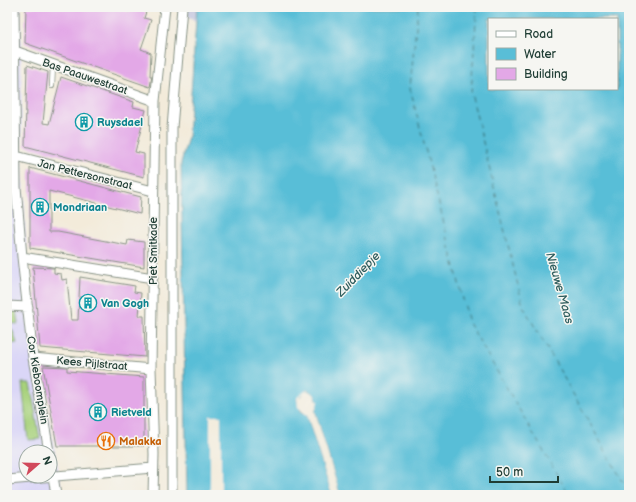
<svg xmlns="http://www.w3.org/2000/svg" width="636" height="502" viewBox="0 0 636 502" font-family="'Balsamiq Sans',sans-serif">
  <rect width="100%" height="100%" fill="#f6f6f2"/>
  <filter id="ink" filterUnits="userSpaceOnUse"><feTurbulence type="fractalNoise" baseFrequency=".025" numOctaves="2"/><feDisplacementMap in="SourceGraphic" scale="8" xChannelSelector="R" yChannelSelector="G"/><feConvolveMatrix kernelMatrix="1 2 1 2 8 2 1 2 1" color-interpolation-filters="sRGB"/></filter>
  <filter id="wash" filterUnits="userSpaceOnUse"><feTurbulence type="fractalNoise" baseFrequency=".012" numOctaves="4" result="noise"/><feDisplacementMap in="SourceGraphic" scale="16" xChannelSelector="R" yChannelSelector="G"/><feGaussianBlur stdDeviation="0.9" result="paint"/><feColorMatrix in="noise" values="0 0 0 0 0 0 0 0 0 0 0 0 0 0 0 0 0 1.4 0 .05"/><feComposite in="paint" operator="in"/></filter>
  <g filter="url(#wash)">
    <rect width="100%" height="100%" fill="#f3ebda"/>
    <path fill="#dad6f7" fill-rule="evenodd" d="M7,7H21L22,146L26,246L36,350L63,495H7ZM26,452H50V476H26Z"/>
    <path fill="#c0c2dd" d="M171,7H215L213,31Z"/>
    <path fill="#a7d17c" stroke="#638758" d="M16,309L18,324L7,323V311Z
      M12,329L17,343L7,344V331Z
      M22,383H30L40,439L28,440Z"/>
    <path fill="#59bed7" stroke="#3c7e86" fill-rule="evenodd" d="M197,7H629V495H340L315,411C318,400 319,396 307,390L297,399L301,411L307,415L332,495H187L181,163L188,137ZM489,19H617V89H489Z"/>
    <path fill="#f3ebda" d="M307,390L314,394L318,402L315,411L340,495H337L313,412L316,402L312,395L307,392L300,396L299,399L300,406L309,414L334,495H332L307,415L298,407L297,398L299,395Z
      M210,416H221V495H210Z"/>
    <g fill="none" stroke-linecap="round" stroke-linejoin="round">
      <path stroke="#2e5d5d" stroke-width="1" stroke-dasharray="5 4" stroke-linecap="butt" d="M418,7L410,88L469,323L569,495
        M477,7L471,93L523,306L629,492"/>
    </g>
    <g id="blocks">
      <path fill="#e3a8e7" d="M26,7H114L129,12L131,7H135L146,12L144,18L151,20L141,49L151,53L150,76H152L150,87L25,43Z
        M27,65L48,72L43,123L49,124L61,77L134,102L133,107L146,110L135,152L144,154V177L25,146Z
        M30,168L141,197L140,214L49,191V232H58L127,245L128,240L144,242V267L30,248Z
        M33,267L54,268V273L61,274L62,280L67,279L71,320H78L80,277L135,286L134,292L141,293L139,316H144L145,357L40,348Z
        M43,366L67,367V371L144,377V446H57Z"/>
    </g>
  </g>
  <g filter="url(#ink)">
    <use href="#blocks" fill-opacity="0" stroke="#899487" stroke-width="1"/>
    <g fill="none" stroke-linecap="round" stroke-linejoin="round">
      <defs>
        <path id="lane" d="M52,86L53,65"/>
        <path id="street" d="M14,7L16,187L22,257L33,358L49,452
          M15,51L155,101
          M16,156L153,191
          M22,257L153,278
          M7,306L28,307
          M33,358L151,369
          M50,457L56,495
          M7,480L153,468
          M153,495L154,454L151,369L155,101L165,7
          M172,495V128L182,7"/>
      </defs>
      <use href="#lane" stroke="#899487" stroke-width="6"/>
      <use href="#street" stroke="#899487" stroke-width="11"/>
      <use href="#lane" stroke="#fff" stroke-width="4.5"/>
      <use href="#street" stroke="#fff" stroke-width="9"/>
    </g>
  </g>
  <defs>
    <symbol id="building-ring" viewBox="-11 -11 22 22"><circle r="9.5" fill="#f6f6f2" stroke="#0f9aa8" stroke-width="1.5"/><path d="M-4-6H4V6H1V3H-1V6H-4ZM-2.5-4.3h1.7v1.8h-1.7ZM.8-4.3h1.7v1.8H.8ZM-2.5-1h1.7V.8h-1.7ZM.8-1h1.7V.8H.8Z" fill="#0f9aa8"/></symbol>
    <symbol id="restaurant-ring" viewBox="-11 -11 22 22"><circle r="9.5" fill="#f6f6f2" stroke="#e8710a" stroke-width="1.5"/><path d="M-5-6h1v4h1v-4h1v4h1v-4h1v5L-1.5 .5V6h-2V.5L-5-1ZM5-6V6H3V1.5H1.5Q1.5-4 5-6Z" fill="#e8710a"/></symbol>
  </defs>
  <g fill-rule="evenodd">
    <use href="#building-ring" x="74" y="112" width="20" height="20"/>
    <use href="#building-ring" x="30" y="197" width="20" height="20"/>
    <use href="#building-ring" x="78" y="293" width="20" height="20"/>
    <use href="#building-ring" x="88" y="402" width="20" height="20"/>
    <use href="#restaurant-ring" x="96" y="431" width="20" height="20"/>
  </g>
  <g text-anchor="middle" stroke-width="3" stroke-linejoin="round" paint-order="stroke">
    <g font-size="11" fill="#1f3d34" stroke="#f6f6f2">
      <text transform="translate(85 76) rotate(19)" y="4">Bas Paauwestraat</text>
      <text transform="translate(85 174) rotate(14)" y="4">Jan Pettersonstraat</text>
      <text transform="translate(153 251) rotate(-90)" y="4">Piet Smitkade</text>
      <text transform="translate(92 363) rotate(5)" y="4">Kees Pijlstraat</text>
      <text transform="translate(38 380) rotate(81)" y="4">Cor Kieboomplein</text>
    </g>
    <g font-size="11" font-weight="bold" fill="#0d838f" stroke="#f6f6f2" text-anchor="start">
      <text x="97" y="126">Ruysdael</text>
      <text x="53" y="211">Mondriaan</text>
      <text x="101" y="307">Van Gogh</text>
      <text x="111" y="416">Rietveld</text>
    </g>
    <g font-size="11" font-weight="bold" fill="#c56008" stroke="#f6f6f2" text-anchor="start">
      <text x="119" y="445">Malakka</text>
    </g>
    <g font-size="12" font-style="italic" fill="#2e5d5d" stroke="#f6f6f2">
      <text transform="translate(358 274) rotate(-46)" y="4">Zuiddiepje</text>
      <text transform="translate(560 288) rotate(74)" y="4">Nieuwe Maas</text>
    </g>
  </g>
  <rect width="636" height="502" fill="none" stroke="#f6f6f2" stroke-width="24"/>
  <rect x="488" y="18" width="130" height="72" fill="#f6f6f2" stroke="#a0aca6"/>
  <rect x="496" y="31" width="20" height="6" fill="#ffffff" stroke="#a0aca6"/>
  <text x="524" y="38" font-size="12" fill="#1f3d34">Road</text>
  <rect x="496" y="48" width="20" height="12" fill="#59bed7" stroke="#a0aca6"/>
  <text x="524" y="58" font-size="12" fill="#1f3d34">Water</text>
  <rect x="496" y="68" width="20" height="12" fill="#e3a8e7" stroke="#a0aca6"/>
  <text x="524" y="78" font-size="12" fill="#1f3d34">Building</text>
  <g transform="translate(38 464) rotate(70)"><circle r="19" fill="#f6f6f2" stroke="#a0aca6"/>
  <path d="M0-3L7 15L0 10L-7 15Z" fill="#d1495b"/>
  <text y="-6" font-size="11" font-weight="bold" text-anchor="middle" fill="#1f3d34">N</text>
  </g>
  <path d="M490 476v6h68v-6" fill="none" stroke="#1f3d34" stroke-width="2"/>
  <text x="496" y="476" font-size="12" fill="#1f3d34" stroke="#f6f6f2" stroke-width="3" paint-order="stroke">50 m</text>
</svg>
